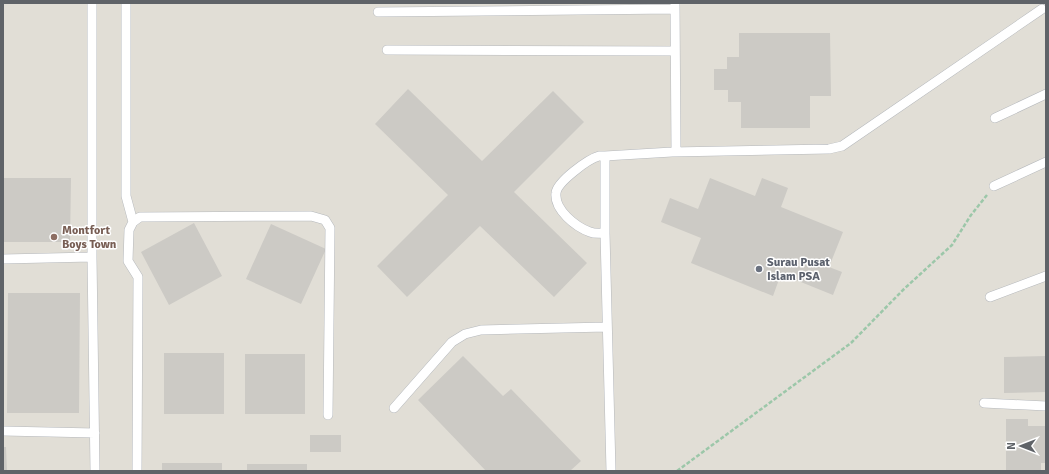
<svg xmlns="http://www.w3.org/2000/svg" width="1049" height="474" viewBox="0 0 1049 474" font-family="Signika,sans-serif">
  <rect width="100%" height="100%" fill="#f1efe8"/>
  <path fill="#e1ded6" d="M3,3H1046V471H3Z"/>
  <path fill="#cccac5" d="M739,33H830L831,96H810V128H741V102H728V90H714V69H727V57H739Z
    M408,89L482,161L553,91L584,122L514,192L587,263L554,297L480,226L407,297L377,266L448,195L375,124Z
    M3,178H71L70,242H3Z
    M710,178L755,196L762,178L788,188L781,207L843,232L829,267L842,272L833,295L781,274L773,296L691,263L701,238L661,222L670,198L698,209Z
    M194,223L222,276L169,305L141,252Z
    M271,224L326,249L301,304L246,279Z
    M8,293H80L79,413H7Z
    M164,353H224V414H164Z
    M245,354H305V414H245Z
    M463,356L503,396L511,389L581,461L570,471H486L418,400Z
    M1046,356V392L1004,393V357Z
    M1006,419H1028V426H1046V463H1041V471H1006Z
    M310,435H341V452H310Z
    M3,447H6L7,471H3Z
    M162,463H222V471H162Z
    M247,464H307V471H247Z"/>
  <g fill="none" stroke-linecap="round" stroke-linejoin="round">
    <defs>
      <path id="service" d="M92,3V257L95,471
        M126,3V196L133,222
        M675,3L676,152
        M378,12L675,9
        M387,50L675,51
        M995,118L1046,94
        M605,156C603,156 601,156 599,156C588,159 557,182 556,193C554,210 576,227 590,232C595,234 601,233 605,233
        M994,186L1046,162
        M3,259L92,257
        M990,297L1046,276
        M984,403L1046,406
        M394,408L452,342L465,334L481,330L607,327
        M3,431L95,433
        M137,471L138,277L128,261L129,230L133,222L140,217L311,216L325,220L330,228L328,415
        M611,471L605,233V156L672,152L829,149L842,146L1042,9"/>
    </defs>
    <use href="#service" stroke="#b5b8bc" stroke-width="10"/>
    <path stroke="#9cc7a9" stroke-width="2.5" stroke-dasharray="4 2" stroke-linecap="butt" d="M677,471L851,343L904,289L952,245L971,215L987,195"/>
    <use href="#service" stroke="#fff" stroke-width="9"/>
  </g>
  <circle fill="#8d6e63" stroke="#fff" stroke-width="1.5" cx="54" cy="237" r="4"/>
  <circle fill="#6b7280" stroke="#fff" stroke-width="1.5" cx="759" cy="269" r="4"/>
  <g text-anchor="middle" stroke-width="3" stroke-linejoin="round" paint-order="stroke">
    <g font-size="12" font-weight="bold" fill="#785e54" stroke="#fff" text-anchor="start">
      <text x="62" y="234">Montfort<tspan x="62" dy="14">Boys Town</tspan></text>
    </g>
    <g font-size="12" font-weight="bold" fill="#5b616d" stroke="#fff" text-anchor="start">
      <text x="767" y="266">Surau Pusat<tspan x="767" dy="14">Islam PSA</tspan></text>
    </g>
  </g>
  <rect width="1049" height="474" fill="none" stroke="#5f6368" stroke-width="8"/>
  <g transform="translate(1021 446) rotate(270)" stroke="#ffffff" stroke-width="3" paint-order="stroke">
  <path d="M0-3L7 15L0 10L-7 15Z" fill="#5f6368"/>
  <text y="-6" font-size="11" font-weight="bold" text-anchor="middle" fill="#5f6368">N</text>
  </g>
</svg>
